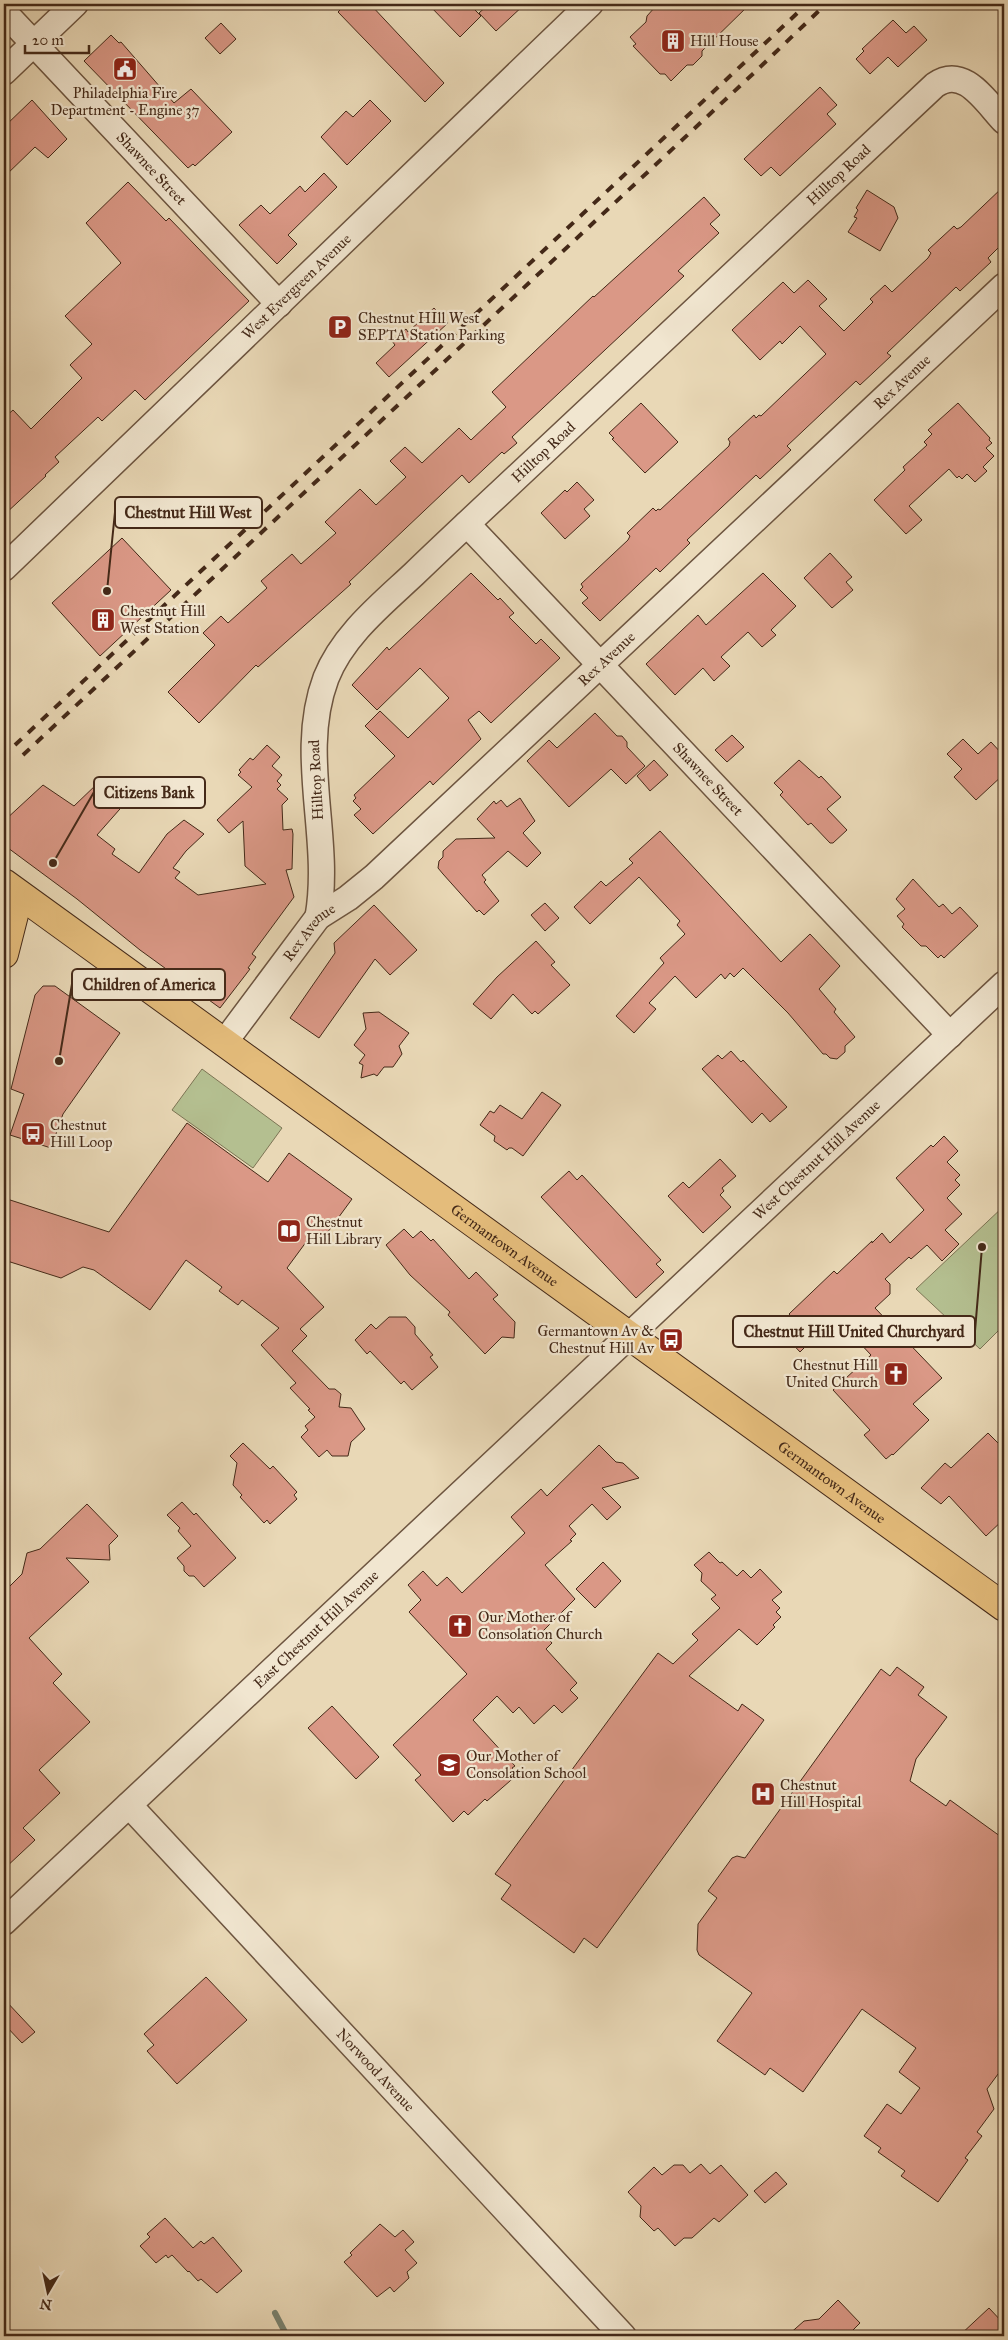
<svg xmlns="http://www.w3.org/2000/svg" width="1008" height="2340" viewBox="0 0 1008 2340" font-family="'IM FELL Great Primer',serif">
  <rect width="100%" height="100%" fill="#e9d8b6"/>
  <filter id="stains"><feTurbulence type="fractalNoise" baseFrequency=".004" numOctaves="4"/><feColorMatrix values="0 0 0 0 .2 0 0 0 0 .09 0 0 0 0 .02 0 0 0 .5 -.17"/></filter>
  <radialGradient id="worn" r=".72"><stop offset=".6" stop-color="#630" stop-opacity="0"/><stop offset="1" stop-color="#630" stop-opacity=".3"/></radialGradient>
  <path fill="#b4bf90" stroke="#7c7454" d="M202,1069L282,1128L253,1168L172,1110Z
    M1004,1206V1325L980,1349L916,1289Z"/>
  <g fill="none" stroke-linecap="round" stroke-linejoin="round">
    <path stroke="#77816e" stroke-width="6" d="M275,2313L287,2336"/>
  </g>
  <path fill="#da9886" stroke="#442918" d="M346,4H370L444,83L425,102L338,12Z
    M428,4H469L481,16L460,37Z
    M489,4H525L496,31L479,13Z
    M666,4H750L702,51V56L693,65H687L671,81L665,74H660L633,46L636,44L630,37L646,22L647,16L655,7L662,8Z
    M893,20L906,33L914,26L927,40L898,67L888,57L870,74L856,59L864,51L862,49Z
    M221,23L236,39L220,54L205,38Z
    M111,35L119,43L121,42L174,103L191,89L232,132L195,166L193,164L188,168L84,61Z
    M820,87L837,105L827,114L836,124L780,176L771,167L761,176L744,159Z
    M32,100L67,139L48,158L35,147L4,177V127Z
    M370,100L391,121L347,165L321,137L346,111L353,117Z
    M324,173L337,187L288,235L297,244L277,264L239,225L261,205L270,214L300,186L305,192Z
    M128,182L166,221L169,218L249,301L145,400L135,390L102,421L98,417L55,457L59,462L45,475L46,476L4,515V418L13,410L31,429L82,378L70,365L92,344L65,316L121,263L86,223Z
    M1004,186V242L988,258L991,262L960,291L956,287L887,353L891,356L874,372L860,385L856,381L787,446L791,450L760,479L756,475L687,540L690,543L660,572L656,568L600,621L582,603L588,598L580,590L583,587L581,584L628,540L630,536L627,533L653,508L656,511L658,509L660,510L729,446L730,442L728,439L754,415L756,418L759,415L761,416L826,354L800,326L782,344L780,341L760,360L732,330L783,282L794,293L808,280L827,299L819,306L844,331L873,302L870,299L885,285L892,292L928,258L931,253L928,250L954,226L957,229L961,227Z
    M867,190L894,207L898,218L880,251L848,232L857,218L854,217L858,210L856,208Z
    M704,197L720,215L710,224L719,233L678,271L684,276L512,437L517,443L504,454L502,452L469,483L462,475L349,582L351,584L258,667L256,665L199,723L168,692L215,645L203,633L221,616L228,623L267,588L261,581L292,554L301,564L336,533L325,522L360,489L376,505L406,477L390,461L405,447L422,463L459,428L471,440L506,407L492,392L593,296L594,297Z
    M434,308L448,323L389,377L376,363L395,345L392,341L406,329L408,332Z
    M641,403L678,442L645,473L612,439L614,438L609,433Z
    M958,403L990,438L989,440L992,443L986,448L994,456L983,467L987,471L975,482L967,474L962,479L959,476L957,478L949,469L909,506L922,520L906,534L874,500L905,470L903,467L927,445L924,442L932,434L928,430Z
    M577,482L594,500L584,509L590,516L565,539L541,513L565,490L567,492Z
    M122,538L171,590L100,656L52,603Z
    M830,553L852,577L846,582L853,590L832,608L804,578Z
    M471,573L498,600L500,598L514,613L509,617L536,644L541,639L560,658L491,723L479,711L468,720L481,739L433,785L430,781L373,834L354,815L361,809L353,801L356,798L354,795L395,756L365,726L380,711L408,738L449,698L420,668L377,710L352,685L387,647L389,650Z
    M763,573L796,606L771,630L776,635L762,647L748,632L721,657L730,666L714,681L703,668L675,695L646,664L698,615L706,625Z
    M595,713L617,736H622L627,742V747L645,766L626,784L611,769L569,807L527,761L549,740L557,748Z
    M732,735L744,747L727,762L715,750Z
    M963,739L978,754L991,742L1004,756V774L976,800L954,777L962,769L947,754Z
    M267,745L280,757L272,766L282,775L277,781L281,785L277,789L288,799L282,805L283,830L292,829L293,834L292,869L286,870L294,897L252,954L256,957L248,968L250,969L220,1008L140,950L77,899L4,845V821L43,785L74,806L99,782L127,801L97,835L115,849L112,854L139,873L167,834L184,820L204,834L186,851L173,868L180,872L175,878L198,895L266,884L245,866L243,821L229,833L217,820L252,787L238,775L241,772L239,770L250,758L253,760Z
    M654,760L668,775L650,791L637,776Z
    M799,760L819,778L821,776L841,797L827,809L847,830L833,843H830L811,823L808,825L780,795L783,792L774,783Z
    M520,798L535,821L523,833L541,853L527,867L508,851L482,875L486,880L484,882L499,901L484,915L479,910L477,912L443,874L438,868L439,861L443,857V851L456,839L495,838L477,819L494,801L496,804L501,800L507,807Z
    M660,831L781,962L810,934L840,966L819,989L836,1009L834,1012L855,1037L845,1046V1052L837,1059L830,1058L826,1054H823L788,1013L743,968L734,977L730,973L725,979L721,974L696,998L675,976L649,1003L656,1009L634,1033L616,1016L664,963L660,958L685,934L677,925L680,921L639,877L590,924L574,907L601,881L606,886L633,863L629,859Z
    M913,879L939,907L943,904L952,914L960,907L978,926L944,958L941,955L938,958L926,946H921L902,927L904,924L897,916L905,909L896,899Z
    M545,903L559,918L545,931L531,915Z
    M374,905L417,950L390,975L375,959L319,1038L290,1018L335,953L334,943Z
    M536,941L555,962L551,965L570,985L538,1014L535,1011L532,1014L513,994L491,1019L473,1004L497,977Z
    M43,986H55L120,1033L63,1114L51,1148L10,1135L24,1094L11,1089L35,995Z
    M379,1012L409,1033L399,1046L402,1054L393,1067H384L377,1076L374,1074L361,1078L363,1065L359,1063L365,1055L354,1045L366,1029L363,1013Z
    M731,1051L741,1062L743,1060L787,1107L770,1122L762,1113L752,1123L702,1069L718,1055L722,1059Z
    M542,1092L561,1105L523,1156L512,1148H509L507,1150L494,1141L495,1136L480,1125L490,1111L494,1113L500,1105L522,1119Z
    M187,1123L268,1182L289,1153L352,1199L322,1240L312,1234L287,1268L324,1307L300,1329L307,1336L292,1351L329,1389H335L341,1394L339,1407L351,1408L365,1429L351,1442L348,1456H332L327,1450L319,1457L301,1437L308,1430L305,1426L315,1417L308,1410L310,1409L290,1388L296,1383L261,1345L279,1328L242,1300L238,1305L219,1291L222,1287L186,1260L150,1310L94,1270L83,1267L61,1278L4,1260V1198L109,1232Z
    M944,1136L958,1151L947,1162L960,1175L955,1180L960,1185L947,1198L962,1214L945,1230L959,1244L942,1261L927,1245L911,1259L909,1257L885,1279L890,1284V1294L875,1308L942,1378L913,1404L929,1420L893,1455L892,1454L886,1459L864,1435L870,1430L833,1390L871,1355L843,1325L830,1337L826,1333L815,1343L812,1340L800,1352L788,1339L800,1326L789,1314L834,1271L837,1274L872,1241V1243L882,1233L890,1243L924,1210L896,1178L931,1145L933,1147Z
    M720,1159L736,1176L722,1188L724,1191L720,1195L731,1207L703,1233L668,1196L683,1182L689,1188Z
    M569,1171L577,1180L582,1175L661,1260L656,1264L664,1272L636,1298L541,1197Z
    M404,1229L413,1238L421,1231L431,1241L433,1239L469,1279L476,1272L498,1295L493,1299L515,1322L514,1338L502,1337L485,1354L448,1315L450,1312L410,1275L386,1245Z
    M389,1317H406L415,1327V1334L433,1355L430,1357L438,1367L412,1390L404,1381L401,1384L370,1351L367,1354L355,1340L371,1324L376,1329Z
    M988,1433L1004,1449V1519L986,1536L949,1496L941,1504L921,1488L945,1463L951,1468Z
    M243,1443L270,1469L273,1466L297,1492L294,1495L297,1499L270,1524L267,1520L264,1523L240,1497L242,1495L233,1485L237,1463L230,1456Z
    M599,1445L616,1462L623,1463L639,1478L602,1488L621,1507L607,1520L592,1504L569,1526L576,1534L570,1540L572,1541L545,1565L575,1599L542,1632L552,1643L546,1649L577,1683L570,1690L578,1698L562,1713L554,1705L534,1724L519,1707L513,1713L497,1696L473,1720L515,1766L512,1768L518,1774L487,1801L485,1799L468,1815L464,1811L453,1822L415,1780L421,1775L393,1745L467,1674L409,1612L421,1600L408,1585L423,1571L437,1586L447,1577L462,1593L525,1533L511,1517L541,1489L547,1496Z
    M182,1502L194,1515L196,1513L236,1558L204,1587L194,1576H189L184,1571V1566L177,1558L191,1546L178,1531L180,1528L167,1515Z
    M87,1504L118,1536L109,1545L110,1560L66,1558L89,1582L29,1638L62,1674L53,1683L90,1722L39,1770L60,1793L23,1828L35,1840L4,1869V1592L22,1574L27,1553L40,1549Z
    M709,1552L720,1563L722,1562L737,1576L743,1570L751,1578L760,1569L782,1592L772,1600L780,1608L776,1612L781,1617L773,1625L775,1627L757,1645L739,1629L689,1676L738,1711L742,1704L764,1720L597,1948L584,1938L574,1953L501,1899L511,1885L495,1874L658,1653L673,1664L698,1640L692,1634L720,1608L711,1599L716,1595L701,1581L702,1573L694,1565Z
    M603,1562L621,1581L595,1608L576,1589Z
    M897,1667L924,1687L918,1695L947,1717L916,1759L910,1781L946,1806L950,1800L1004,1839V2066L987,2089L994,2109L977,2132L982,2136L965,2158L968,2160L938,2202L901,2176L905,2171L878,2152L881,2148L864,2136L887,2104L901,2114L920,2088L899,2072L916,2048L862,2009L803,2092L770,2068L765,2075L717,2041L752,1993L699,1955L697,1950L698,1924L717,1898L708,1891L732,1858L737,1856L745,1858L881,1669L890,1676Z
    M332,1706L379,1757L356,1779L308,1728Z
    M206,1977L247,2020L177,2084L147,2051L154,2045L144,2034Z
    M4,1999L35,2032L22,2043L4,2024Z
    M701,2164L710,2174L721,2165L748,2195L719,2222L714,2218L692,2238H684L675,2246L658,2228L654,2231L640,2217L641,2206L628,2192L654,2167L662,2175L674,2165H683L690,2173Z
    M776,2172L787,2184L765,2203L754,2191Z
    M165,2218L193,2248L201,2241L204,2244L213,2237L242,2271L217,2293L201,2279L198,2281L189,2271L188,2272L172,2255L168,2258L166,2255L156,2263L140,2246L150,2237L147,2234Z
    M380,2224L395,2237L403,2230L414,2242L405,2250L417,2263L407,2272L409,2278L394,2292L390,2287L377,2297L344,2262L352,2255L350,2253Z
    M838,2300L860,2323L847,2336H787L804,2321L819,2319Z
    M989,2308L1004,2324V2336H959Z"/>
  <g fill="none" stroke-linecap="round" stroke-linejoin="round">
    <defs>
      <g id="minor">
        <path id="s1" d="M4,12L279,304"/>
        <path d="M4,72L75,4"/>
        <path id="s2" d="M467,524L950,1035"/>
        <path id="s3" d="M4,568L590,4"/>
        <path id="s4" d="M318,917C332,837 297,755 326,678C343,635 382,604 414,574C443,546 473,518 502,491C646,356 790,220 935,85C964,65 985,101 1004,121"/>
        <path id="s5" d="M224,1043L318,917L348,898L374,877L1004,286"/>
        <path id="s6" d="M129,1805L623,2336"/>
        <path id="s7" d="M4,1922L1004,984"/>
      </g>
      <g id="major">
        <path id="s8" d="M4,883L1004,1607"/>
        <path d="M4,954L19,895"/>
      </g>
    </defs>
    <use href="#minor" stroke="#6d5540" stroke-width="28"/>
    <use href="#major" stroke="#442918" stroke-width="30"/>
    <use href="#minor" stroke="#f1e6d0" stroke-width="25"/>
    <use href="#major" stroke="#e4bc7b" stroke-width="28"/>
    <path stroke="#442918" stroke-width="4" stroke-dasharray="9 9" stroke-linecap="butt" d="M15,745L807,4
      M23,755L756,71L826,4"/>
  </g>
  <defs>
    <symbol id="building-square" viewBox="-11 -11 22 22"><rect x="-9" y="-9" width="18" height="18" rx="4" fill="#8f2418" stroke="#f1e6d0"/><path d="M-4-6H4V6H1V3H-1V6H-4ZM-2.5-4.3h1.7v1.8h-1.7ZM.8-4.3h1.7v1.8H.8ZM-2.5-1h1.7V.8h-1.7ZM.8-1h1.7V.8H.8Z" fill="#fff"/></symbol>
    <symbol id="civic-square" viewBox="-11 -11 22 22"><rect x="-9" y="-9" width="18" height="18" rx="4" fill="#8f2418" stroke="#f1e6d0"/><path d="M-.6-6.5H3V-4.5H.6V-3L4-1V1h2V6H-6V1h2V-1L-.6-3ZM-1.2 2.5V6h2.4V2.5Z" fill="#fff"/></symbol>
    <symbol id="parking-square" viewBox="-11 -11 22 22"><rect x="-9" y="-9" width="18" height="18" rx="4" fill="#8f2418" stroke="#f1e6d0"/><path d="M-3.5-5.5H1a3.5 3.5 0 0 1 0 7H-1V5.5H-3.5ZM-1-3.4V-.6H.8a1.4 1.4 0 0 0 0-2.8Z" fill="#fff"/></symbol>
    <symbol id="bus-square" viewBox="-11 -11 22 22"><rect x="-9" y="-9" width="18" height="18" rx="4" fill="#8f2418" stroke="#f1e6d0"/><path d="M-5-6H5V4H4V6H2V4H-2V6H-4V4H-5ZM-3.5-4V0h7V-4ZM-3.5 1.2v1.5H-2V1.2ZM2 1.2v1.5H3.5V1.2Z" fill="#fff"/></symbol>
    <symbol id="library-square" viewBox="-11 -11 22 22"><rect x="-9" y="-9" width="18" height="18" rx="4" fill="#8f2418" stroke="#f1e6d0"/><path d="M-6-4Q-3-5.5-.7-3.5V5Q-3 3-6 4ZM6-4Q3-5.5 .7-3.5V5Q3 3 6 4Z" fill="#fff"/></symbol>
    <symbol id="church-square" viewBox="-11 -11 22 22"><rect x="-9" y="-9" width="18" height="18" rx="4" fill="#8f2418" stroke="#f1e6d0"/><path d="M-1.2-6h2.4v3.5h3.3v2.4h-3.3V6h-2.4V-.1h-3.3v-2.4h3.3Z" fill="#fff"/></symbol>
    <symbol id="school-square" viewBox="-11 -11 22 22"><rect x="-9" y="-9" width="18" height="18" rx="4" fill="#8f2418" stroke="#f1e6d0"/><path d="M0-5L7-2L0 1L-7-2ZM-4 1L0 2.5L4 1V4Q0 6-4 4Z" fill="#fff"/></symbol>
    <symbol id="hospital-square" viewBox="-11 -11 22 22"><rect x="-9" y="-9" width="18" height="18" rx="4" fill="#8f2418" stroke="#f1e6d0"/><path d="M-5-5h3v3.5h4V-5h3V5h-3V1.5h-4V5h-3Z" fill="#fff"/></symbol>
  </defs>
  <g fill-rule="evenodd">
    <use href="#building-square" x="659" y="27" width="28" height="28"/>
    <use href="#civic-square" x="111" y="55" width="28" height="28"/>
    <use href="#parking-square" x="326" y="313" width="28" height="28"/>
    <use href="#building-square" x="89" y="606" width="28" height="28"/>
    <use href="#bus-square" x="19" y="1120" width="28" height="28"/>
    <use href="#library-square" x="275" y="1217" width="28" height="28"/>
    <use href="#bus-square" x="657" y="1326" width="28" height="28"/>
    <use href="#church-square" x="882" y="1360" width="28" height="28"/>
    <use href="#church-square" x="446" y="1612" width="28" height="28"/>
    <use href="#school-square" x="435" y="1751" width="28" height="28"/>
    <use href="#hospital-square" x="749" y="1780" width="28" height="28"/>
  </g>
  <g text-anchor="middle" stroke-width="4.5" stroke-linejoin="round" paint-order="stroke">
    <g font-size="15" fill="#442918" stroke="#f1e6d0" text-anchor="start">
      <text x="690" y="46">Hill House</text>
      <text x="125" y="98" text-anchor="middle">Philadelphia Fire<tspan x="125" dy="17">Department - Engine 37</tspan></text>
      <text x="358" y="323">Chestnut HIll West<tspan x="358" dy="17">SEPTA Station Parking</tspan></text>
      <text x="120" y="616">Chestnut Hill<tspan x="120" dy="17">West Station</tspan></text>
      <text x="50" y="1130">Chestnut<tspan x="50" dy="17">Hill Loop</tspan></text>
      <text x="306" y="1227">Chestnut<tspan x="306" dy="17">Hill Library</tspan></text>
      <text x="654" y="1336" text-anchor="end">Germantown Av &amp;<tspan x="654" dy="17">Chestnut Hill Av</tspan></text>
      <text x="878" y="1370" text-anchor="end">Chestnut Hill<tspan x="878" dy="17">United Church</tspan></text>
      <text x="478" y="1622">Our Mother of<tspan x="478" dy="17">Consolation Church</tspan></text>
      <text x="466" y="1761">Our Mother of<tspan x="466" dy="17">Consolation School</tspan></text>
      <text x="780" y="1790">Chestnut<tspan x="780" dy="17">Hill Hospital</tspan></text>
    </g>
    <g font-size="15" fill="#442918" stroke="#f1e6d0">
      <text dy="5" stroke="none"><textPath href="#s1" startOffset="215">Shawnee Street</textPath></text>
      <text dy="5" stroke="none"><textPath href="#s4" startOffset="961">Hilltop Road</textPath></text>
      <text dy="5" stroke="none"><textPath href="#s3" startOffset="406">West Evergreen Avenue</textPath></text>
      <text dy="5" stroke="none"><textPath href="#s5" startOffset="950">Rex Avenue</textPath></text>
      <text dy="5" stroke="none"><textPath href="#s4" startOffset="556">Hilltop Road</textPath></text>
      <text dy="5" stroke="none"><textPath href="#s5" startOffset="545">Rex Avenue</textPath></text>
      <text dy="5" stroke="none"><textPath href="#s2" startOffset="351">Shawnee Street</textPath></text>
      <text transform="translate(316 780) rotate(-93)" y="5">Hilltop Road</text>
      <text dy="5" stroke="none"><textPath href="#s5" startOffset="140">Rex Avenue</textPath></text>
      <text dy="5" stroke="none"><textPath href="#s7" startOffset="1114">West Chestnut Hill Avenue</textPath></text>
      <text dy="5" stroke="none"><textPath href="#s8" startOffset="618">Germantown Avenue</textPath></text>
      <text dy="5" stroke="none"><textPath href="#s8" startOffset="1022">Germantown Avenue</textPath></text>
      <text dy="5" stroke="none"><textPath href="#s7" startOffset="428">East Chestnut Hill Avenue</textPath></text>
      <text dy="5" stroke="none"><textPath href="#s6" startOffset="362">Norwood Avenue</textPath></text>
    </g>
  </g>
  <path fill="none" stroke="#442918" stroke-width="2" d="M107 591L115 512M53 863L94 792M59 1061L72 984M982 1247L975 1331"/>
  <g fill="#442918" stroke="#f1e6d0" stroke-width="2">
    <circle cx="107" cy="591" r="5"/>
    <circle cx="53" cy="863" r="5"/>
    <circle cx="59" cy="1061" r="5"/>
    <circle cx="982" cy="1247" r="5"/>
  </g>
  <g fill="#f1e6d0" stroke="#442918" stroke-width="2">
    <rect x="115" y="497" width="147" height="31" rx="5"/>
    <rect x="94" y="777" width="111" height="31" rx="5"/>
    <rect x="72" y="969" width="153" height="31" rx="5"/>
    <rect x="733" y="1316" width="242" height="31" rx="5"/>
  </g>
  <g font-size="16" text-anchor="middle" font-weight="bold" fill="#442918">
    <text x="188" y="518">Chestnut Hill West</text>
    <text x="149" y="798">Citizens Bank</text>
    <text x="149" y="990">Children of America</text>
    <text x="854" y="1337">Chestnut Hill United Churchyard</text>
  </g>
  <rect width="1008" height="2340" fill="none" stroke="#e9d8b6" stroke-width="20"/>
  <rect x="5" y="5" width="998" height="2330" fill="none" stroke="#442918" stroke-width="2.5"/>
  <rect x="10" y="10" width="988" height="2320" fill="none" stroke="#442918"/>
  <g transform="translate(48 2292) rotate(189)" stroke="#f1e6d0" stroke-width="4" paint-order="stroke">
  <path d="M0-4L9 19L0 12L-9 19Z" fill="#442918"/>
  <text y="-8" font-size="14" font-weight="bold" text-anchor="middle" fill="#442918">N</text>
  </g>
  <path d="M25 45v8h64v-8" fill="none" stroke="#442918" stroke-width="2.5"/>
  <text x="32" y="45" font-size="15" fill="#442918" stroke="#f1e6d0" stroke-width="4" paint-order="stroke">20 m</text>
  <rect width="100%" height="100%" filter="url(#stains)"/>
  <rect width="100%" height="100%" fill="url(#worn)"/>
</svg>
